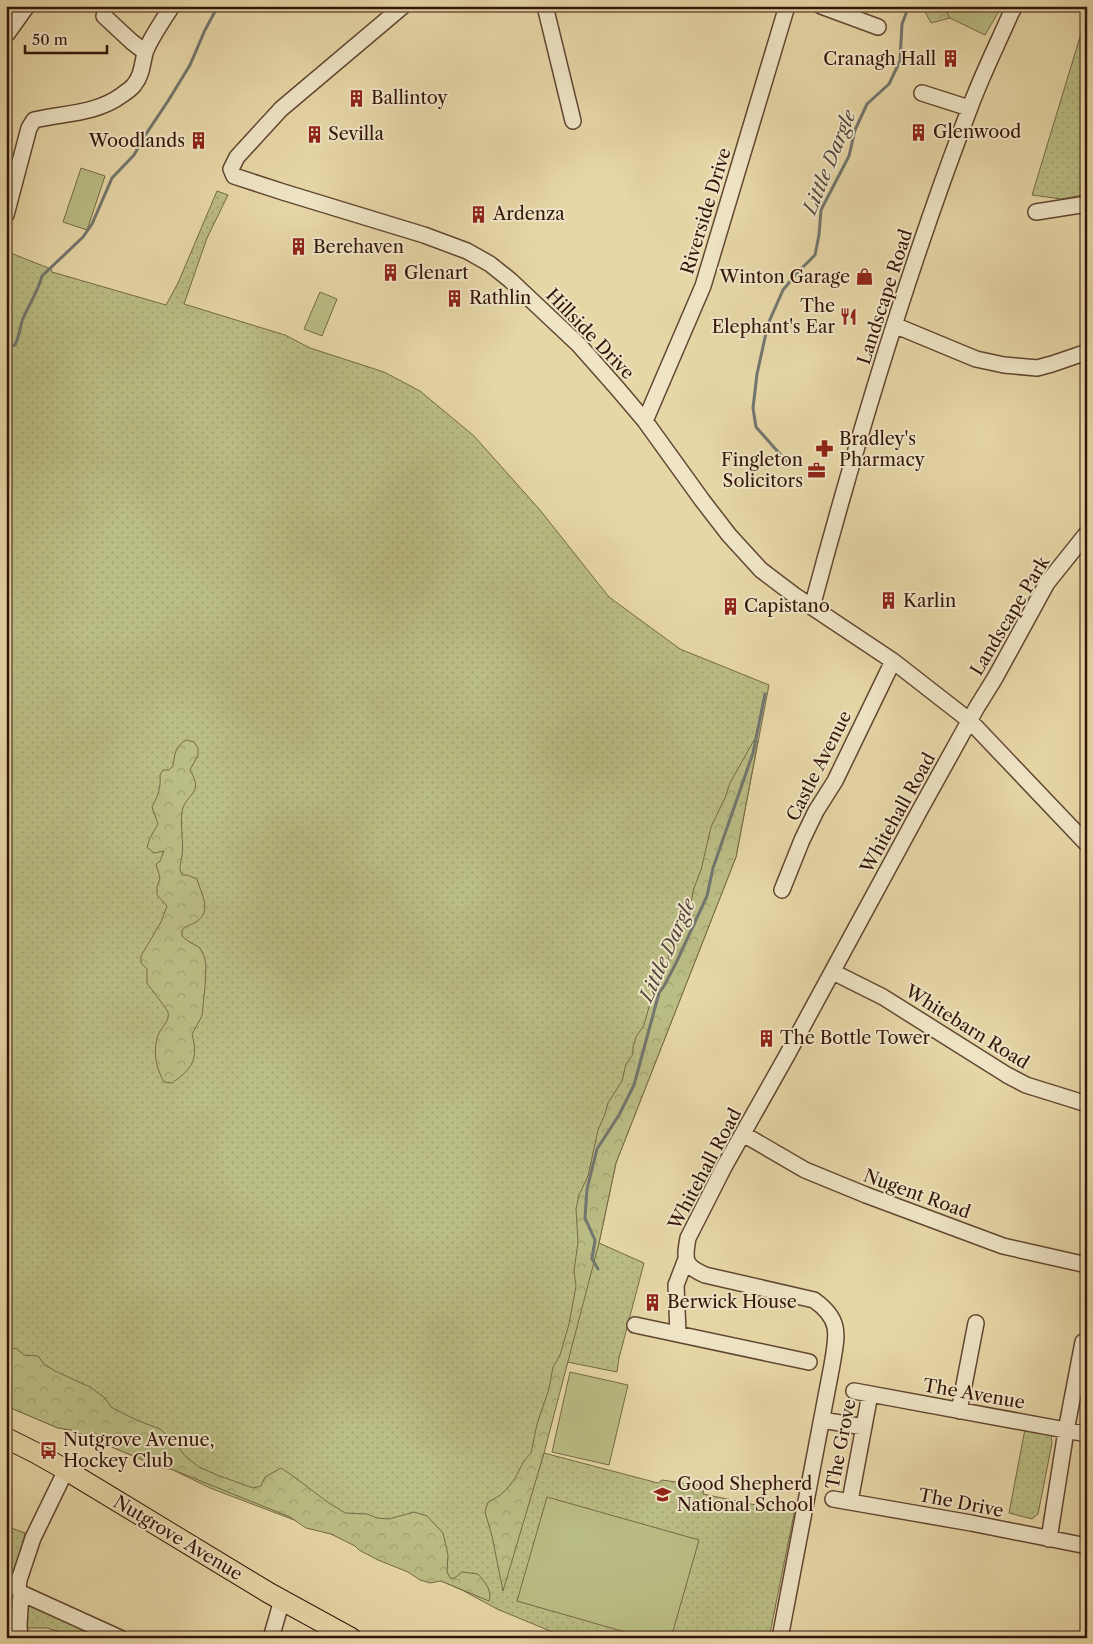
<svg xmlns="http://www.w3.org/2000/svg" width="1093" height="1644" viewBox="0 0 1093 1644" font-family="'Libre Caslon Text',serif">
  <defs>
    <pattern id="grass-dots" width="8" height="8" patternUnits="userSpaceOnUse" patternTransform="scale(1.25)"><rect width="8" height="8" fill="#babd84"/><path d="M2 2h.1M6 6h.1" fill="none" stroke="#a0a271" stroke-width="1.8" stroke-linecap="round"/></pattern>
    <pattern id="forest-crowns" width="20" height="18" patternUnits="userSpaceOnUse" patternTransform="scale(1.25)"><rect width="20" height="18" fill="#babd84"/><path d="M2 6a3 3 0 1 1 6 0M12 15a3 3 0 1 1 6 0" fill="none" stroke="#a0a271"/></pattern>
  </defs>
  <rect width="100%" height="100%" fill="#e7d7a7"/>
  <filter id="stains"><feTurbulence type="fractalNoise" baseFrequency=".004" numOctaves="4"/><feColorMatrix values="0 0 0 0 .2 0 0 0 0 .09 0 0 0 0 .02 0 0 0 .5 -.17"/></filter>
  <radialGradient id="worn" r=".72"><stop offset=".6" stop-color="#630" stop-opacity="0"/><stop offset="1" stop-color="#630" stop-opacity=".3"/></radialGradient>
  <path fill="url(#grass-dots)" stroke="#776947" d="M1083,27L1087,30V194L1061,199L1032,195Z
    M217,191L228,195L207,238L184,304L285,335L310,348L384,372L420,391L474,436L540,510L609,597L680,649L769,685L736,857L616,1163L599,1243L644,1263L619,1358L617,1372L567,1362L525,1514L544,1453L658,1483L662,1480L704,1486L703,1494L756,1505L757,1501L795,1509L769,1638H567L497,1609L462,1590L344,1539L210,1488L171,1469L162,1468L71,1430L58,1428L6,1406V256L13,254L51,269L52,272L166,305L178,283Z
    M1025,1429L1051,1435L1052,1443L1038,1514L1032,1519L1009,1513Z
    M6,1526L25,1533L6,1606Z
    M30,1604L90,1629L86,1638H79L47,1628H26L25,1610Z"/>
  <path fill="url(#forest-crowns)" stroke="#776947" d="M922,6H943L950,18L931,23Z
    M186,740L194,742L198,748V755L190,770C205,795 185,793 182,812C180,827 184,841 182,856C181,863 178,868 182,875H187L197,879C201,894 213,911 196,922C191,925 187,925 182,930V936L188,941L200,948L204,956L206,965L205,987L202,1016L192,1034C199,1059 192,1069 172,1083L164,1082C156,1068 152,1049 159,1033C163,1025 170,1021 168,1012C167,1009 150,988 147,983V969L141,963V956L161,922L167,906L157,895V887L160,878L156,864L160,861L164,851L154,853L147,847L150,838L158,824L152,807C158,796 161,788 160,775L163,770H169L173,766C175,753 175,747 186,740Z
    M754,740L758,741L736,857L616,1163L599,1243L544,1453L503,1591L492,1536L485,1512L488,1502L499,1496L506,1490L514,1480L524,1461L531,1453L537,1424L549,1389L553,1367L560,1355L569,1324L576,1286L574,1271L578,1242L576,1209L579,1195L588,1176L598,1130L605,1114L608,1103L622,1081L626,1064L633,1054V1047L636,1037L644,1025L654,989L667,967L669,956L683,933L688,917L694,888L701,870L711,827L725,798L730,783Z
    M6,1346L17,1349L24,1355L38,1356L44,1364L55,1371L90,1387L105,1398L111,1407L134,1419L160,1429L178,1446L185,1456L199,1467L217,1475L253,1488L261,1486L265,1477L281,1468L293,1476L326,1501L345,1513L367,1514L377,1518L389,1519L414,1512L427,1516L443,1533L448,1555L447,1572L451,1579L456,1577L462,1572L478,1574C484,1581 493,1591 489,1601L441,1581L430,1583L420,1580L408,1572L378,1560L359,1550L355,1546L331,1534L306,1528L290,1517L171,1469L162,1468L71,1430L58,1428L6,1406Z"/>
  <path fill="#babd84" stroke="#776947" d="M943,6H1002L985,35L950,18Z
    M81,168L105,176L87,230L63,222Z
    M320,292L337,299L322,336L304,329Z
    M570,1372L628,1385L609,1465L552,1452Z
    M547,1497L699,1540L671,1638H646L517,1601Z"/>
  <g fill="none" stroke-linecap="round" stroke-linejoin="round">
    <path stroke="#72766f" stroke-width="3" d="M6,349L15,345C19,337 20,329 22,321C28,306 38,292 42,276L83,237L92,224L112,178L134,155L144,137L168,101L190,65L205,30L218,6
      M787,462L756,427L753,408L757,374L768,324L783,290L796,274L815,255L819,235L821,210L849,156L855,130L867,104L889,84L900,61L902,24L909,6
      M598,1269L592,1259L595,1240L585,1218L587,1189L597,1149L619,1115L634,1085L659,993L664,986L676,963L707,896L713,868L753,753L765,694"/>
    <defs>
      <path id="minor" d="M403,6L281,109L237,157L231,169L234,176L283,192L424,235L467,251L490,264L510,280L579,345L617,388L645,421L702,500L729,535L761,570L794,595L893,661L970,721L1087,844
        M545,6L573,121
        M821,6L878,27
        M104,16L132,42L145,52
        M7,34L27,6
        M922,93L969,108
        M1036,212L1087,204
        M6,215L29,128L34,120C65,113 96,114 122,95C126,92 131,89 134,85C142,75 142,65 145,53C149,40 164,19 172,6
        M894,325L976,359L1004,365L1037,368L1052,364L1087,352
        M645,421L703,286L787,6
        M812,607C857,439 907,272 969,110C981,77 997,45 1011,13L1015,6
        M782,890L802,840L816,811L835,781L893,661
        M833,972L883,997L1007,1075L1026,1085L1087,1104
        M743,1134L805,1170L866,1195L1003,1246L1087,1265
        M635,1325L809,1362
        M678,1333L676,1285L686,1259
        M854,1391L1087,1434
        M959,1411L976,1323
        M822,1420L864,1427
        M66,1470L33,1538L19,1580L18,1588L21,1593L120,1638
        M833,1499L971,1523L1082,1545
        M850,1501L870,1394
        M1049,1539L1066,1431L1083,1342L1087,1343
        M20,1638L19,1625L21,1593
        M271,1638L282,1600
        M780,1638L832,1365C837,1335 842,1320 814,1300L705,1275C684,1266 684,1260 688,1238L724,1167L786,1057L921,808L977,707L995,678L1047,583L1087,533"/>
      <path id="major" d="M6,1438L36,1453L66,1470L269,1593L351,1638"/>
    </defs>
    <use href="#minor" stroke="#614631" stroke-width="18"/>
    <use href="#major" stroke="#34150a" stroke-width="22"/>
    <use href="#minor" stroke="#efe5c6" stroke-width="15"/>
    <use href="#major" stroke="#e7d7a7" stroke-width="20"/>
  </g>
  <defs>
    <symbol id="building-bare" viewBox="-9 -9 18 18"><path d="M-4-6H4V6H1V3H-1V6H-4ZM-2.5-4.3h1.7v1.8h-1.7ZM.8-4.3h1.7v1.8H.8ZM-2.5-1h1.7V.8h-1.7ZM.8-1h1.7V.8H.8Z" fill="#8f2418" stroke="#efe5c6" stroke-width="2.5" paint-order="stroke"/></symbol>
    <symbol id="shop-bare" viewBox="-9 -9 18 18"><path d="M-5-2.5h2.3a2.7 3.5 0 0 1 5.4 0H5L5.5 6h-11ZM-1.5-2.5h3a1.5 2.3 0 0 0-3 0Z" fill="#8f2418" stroke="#efe5c6" stroke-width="2.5" paint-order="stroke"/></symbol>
    <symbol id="restaurant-bare" viewBox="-9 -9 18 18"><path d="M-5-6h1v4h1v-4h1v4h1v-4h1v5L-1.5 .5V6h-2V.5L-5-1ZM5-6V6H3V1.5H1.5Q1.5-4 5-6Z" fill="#8f2418" stroke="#efe5c6" stroke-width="2.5" paint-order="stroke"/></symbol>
    <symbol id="pharmacy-bare" viewBox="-9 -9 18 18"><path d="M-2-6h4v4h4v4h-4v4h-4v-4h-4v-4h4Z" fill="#8f2418" stroke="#efe5c6" stroke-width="2.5" paint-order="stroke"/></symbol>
    <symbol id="office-bare" viewBox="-9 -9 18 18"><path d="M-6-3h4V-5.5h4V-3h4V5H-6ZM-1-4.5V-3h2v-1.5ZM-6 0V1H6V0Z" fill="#8f2418" stroke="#efe5c6" stroke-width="2.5" paint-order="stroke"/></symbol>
    <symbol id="bus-bare" viewBox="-9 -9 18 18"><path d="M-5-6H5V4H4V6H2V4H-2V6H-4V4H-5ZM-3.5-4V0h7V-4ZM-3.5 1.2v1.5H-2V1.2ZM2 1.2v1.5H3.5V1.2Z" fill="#8f2418" stroke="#efe5c6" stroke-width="2.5" paint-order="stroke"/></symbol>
    <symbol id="school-bare" viewBox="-9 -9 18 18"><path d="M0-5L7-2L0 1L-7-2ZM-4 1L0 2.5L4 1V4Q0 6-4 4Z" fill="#8f2418" stroke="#efe5c6" stroke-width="2.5" paint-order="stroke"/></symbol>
  </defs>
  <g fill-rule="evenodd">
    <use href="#building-bare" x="938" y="46" width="25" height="25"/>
    <use href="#building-bare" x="344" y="86" width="25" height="25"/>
    <use href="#building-bare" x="906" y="120" width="25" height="25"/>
    <use href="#building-bare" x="302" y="122" width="25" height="25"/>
    <use href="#building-bare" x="186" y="128" width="25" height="25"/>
    <use href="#building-bare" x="466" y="202" width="25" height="25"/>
    <use href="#building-bare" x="286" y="234" width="25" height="25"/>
    <use href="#building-bare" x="378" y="260" width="25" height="25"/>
    <use href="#shop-bare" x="852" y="264" width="25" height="25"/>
    <use href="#building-bare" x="442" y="286" width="25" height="25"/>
    <use href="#restaurant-bare" x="836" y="304" width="25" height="25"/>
    <use href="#pharmacy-bare" x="812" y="436" width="25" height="25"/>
    <use href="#office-bare" x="804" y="458" width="25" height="25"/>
    <use href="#building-bare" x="876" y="588" width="25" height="25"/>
    <use href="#building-bare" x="718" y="594" width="25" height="25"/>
    <use href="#building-bare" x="754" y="1026" width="25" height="25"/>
    <use href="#building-bare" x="640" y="1290" width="25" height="25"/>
    <use href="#bus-bare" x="36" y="1438" width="25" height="25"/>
    <use href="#school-bare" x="650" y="1482" width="25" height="25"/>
  </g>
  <g text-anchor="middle" stroke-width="4" stroke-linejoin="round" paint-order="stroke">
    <g font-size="18" fill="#34150a" stroke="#efe5c6" text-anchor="start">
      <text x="936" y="65" text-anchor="end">Cranagh Hall</text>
      <text x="371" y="104">Ballintoy</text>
      <text x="933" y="138">Glenwood</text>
      <text x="328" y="140">Sevilla</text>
      <text x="185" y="147" text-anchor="end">Woodlands</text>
      <text x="493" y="220">Ardenza</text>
      <text x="313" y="253">Berehaven</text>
      <text x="404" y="279">Glenart</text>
      <text x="850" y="283" text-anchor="end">Winton Garage</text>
      <text x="469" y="304">Rathlin</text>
      <text x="835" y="312" text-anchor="end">The<tspan x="835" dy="21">Elephant's Ear</tspan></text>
      <text x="839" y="445">Bradley's<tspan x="839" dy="21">Pharmacy</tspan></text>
      <text x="803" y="466" text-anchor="end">Fingleton<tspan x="803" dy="21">Solicitors</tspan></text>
      <text x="903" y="607">Karlin</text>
      <text x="744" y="612">Capistano</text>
      <text x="780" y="1044">The Bottle Tower</text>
      <text x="667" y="1308">Berwick House</text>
      <text x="63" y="1446">Nutgrove Avenue,<tspan x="63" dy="21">Hockey Club</tspan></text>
      <text x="677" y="1490">Good Shepherd<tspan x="677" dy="21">National School</tspan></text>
    </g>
    <g font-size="18" fill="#34150a" stroke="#efe5c6">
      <text transform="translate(706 211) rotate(-73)" y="6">Riverside Drive</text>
      <text transform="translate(885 297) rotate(-72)" y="6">Landscape Road</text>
      <text transform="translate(590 334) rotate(46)" y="6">Hillside Drive</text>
      <text transform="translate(1010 616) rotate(-59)" y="6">Landscape Park</text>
      <text transform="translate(819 766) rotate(-63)" y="6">Castle Avenue</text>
      <text transform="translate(898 813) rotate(-61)" y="6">Whitehall Road</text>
      <text transform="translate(967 1027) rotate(32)" y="6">Whitebarn Road</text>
      <text transform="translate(705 1169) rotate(-62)" y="6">Whitehall Road</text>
      <text transform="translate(917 1194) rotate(20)" y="6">Nugent Road</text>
      <text transform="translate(974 1394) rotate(10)" y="6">The Avenue</text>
      <text transform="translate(841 1444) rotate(-79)" y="6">The Grove</text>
      <text transform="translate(961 1503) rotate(11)" y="6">The Drive</text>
      <text transform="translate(178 1538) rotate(31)" y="6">Nutgrove Avenue</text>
    </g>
    <g font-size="19" font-style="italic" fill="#53463d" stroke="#efe5c6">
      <text transform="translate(829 162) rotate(-68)" y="7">Little Dargle</text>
      <text transform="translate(667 950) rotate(-66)" y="7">Little Dargle</text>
    </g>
  </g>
  <rect width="1093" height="1644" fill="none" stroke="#e7d7a7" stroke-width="25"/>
  <rect x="8" y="8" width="1078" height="1629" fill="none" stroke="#34150a" stroke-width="2.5"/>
  <rect x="12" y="12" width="1068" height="1619" fill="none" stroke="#34150a"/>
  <path d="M25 45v8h82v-8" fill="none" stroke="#34150a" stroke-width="2.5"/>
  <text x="32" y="45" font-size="15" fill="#34150a" stroke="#efe5c6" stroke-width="4" paint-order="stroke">50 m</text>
  <rect width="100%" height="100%" filter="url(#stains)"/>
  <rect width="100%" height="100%" fill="url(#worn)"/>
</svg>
